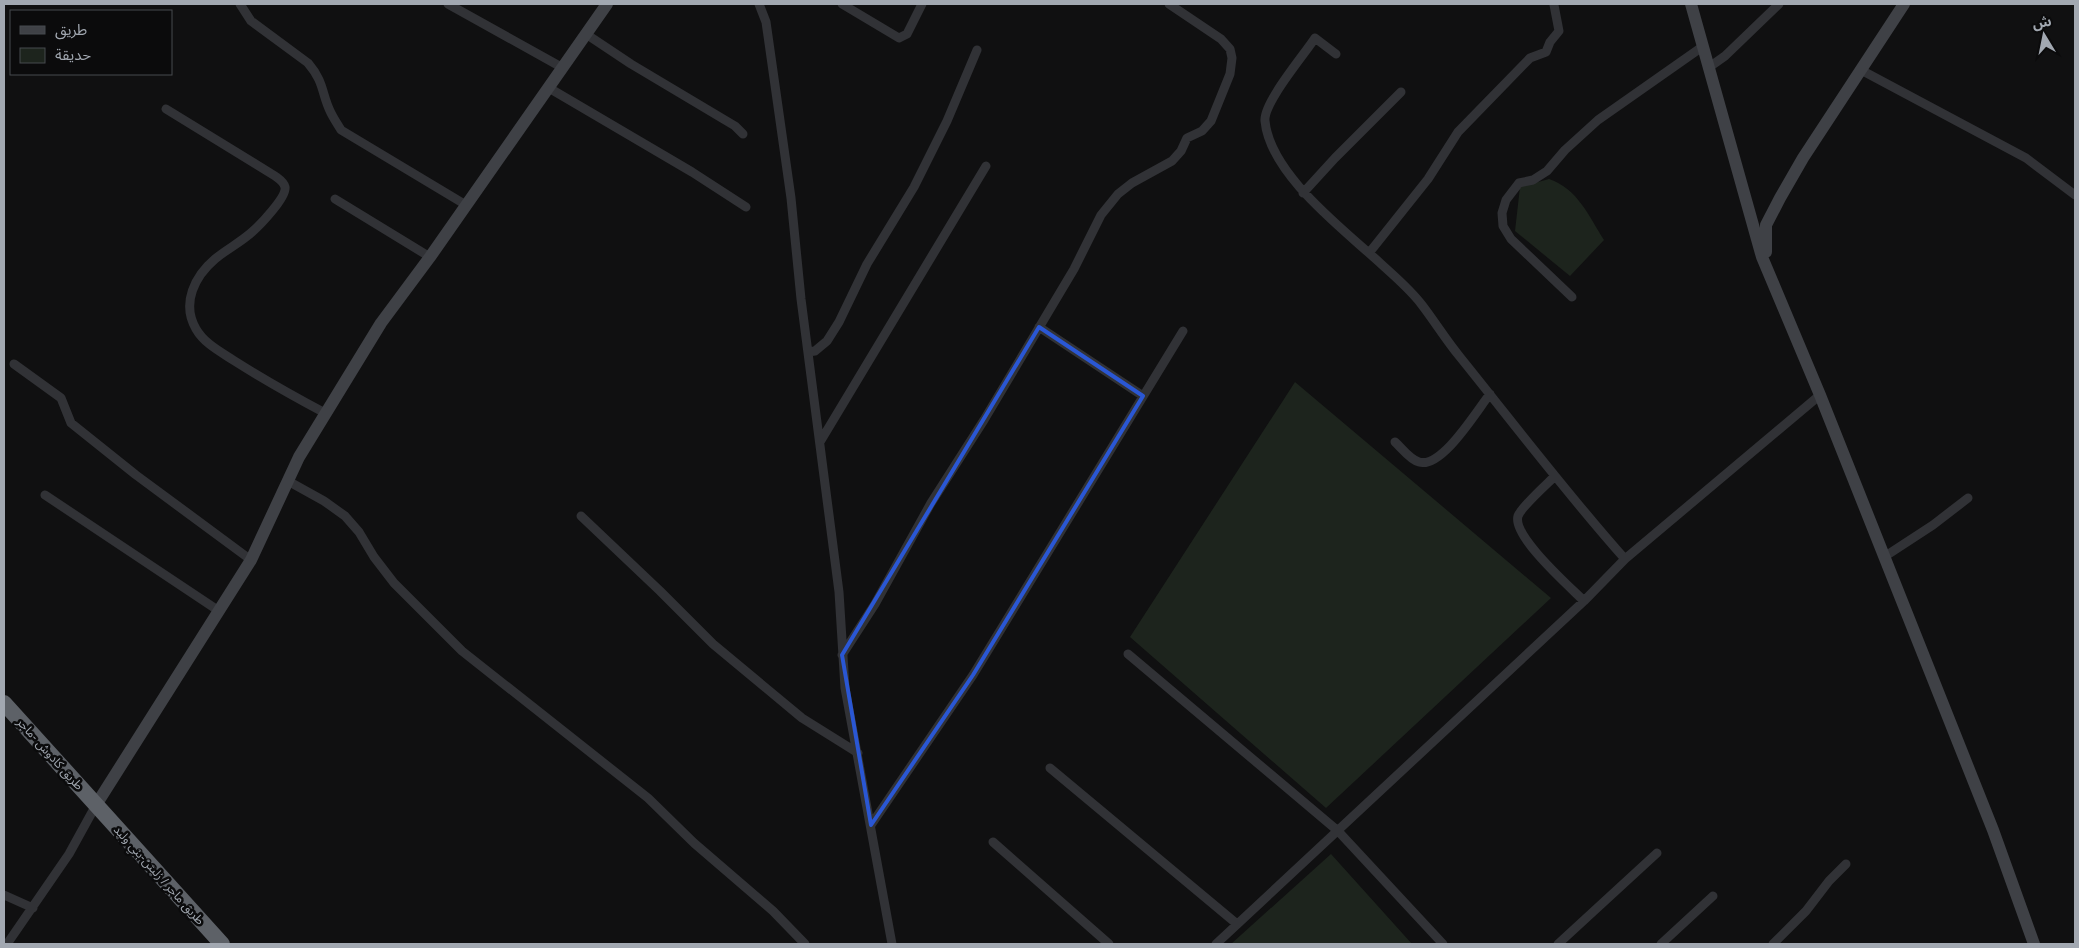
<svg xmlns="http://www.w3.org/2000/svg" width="2079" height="948" viewBox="0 0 2079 948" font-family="Helvetica,'Noto Sans Arabic',sans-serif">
  <rect width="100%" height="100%" fill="#101011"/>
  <path fill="#1d241d" d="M1549,179C1578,189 1588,215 1604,240L1570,276L1515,231L1520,187Z
    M1295,382L1551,598L1326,808L1130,637Z
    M1331,854L1412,944H1231Z"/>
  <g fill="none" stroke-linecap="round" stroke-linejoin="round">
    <path stroke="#313236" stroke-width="9" d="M240,4L251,21L308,63C325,83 321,93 331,113C334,119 338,125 341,130L466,205
      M448,4L563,68
      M759,4L766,22L791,198L801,299L839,592L845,688L892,944
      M842,4L899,38L907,34L922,4
      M586,34L631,64L735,126L743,134
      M1336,54L1315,38C1304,55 1263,103 1265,121C1270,174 1342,228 1379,262C1394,276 1410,289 1422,305C1435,322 1446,340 1460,357C1514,424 1567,494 1625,559
      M1708,68L1725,56L1779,4
      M1861,70L2026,158L2075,195
      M549,88L692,172L746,207
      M166,109L275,176C279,179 284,182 285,187C287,197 260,225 252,232C241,242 227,249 215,259C195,276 181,303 196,329C204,343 219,351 233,360C263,379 293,396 325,413
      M1303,193L1335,158L1401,92
      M335,199L430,257
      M1369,253L1428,179L1458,132L1530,58L1546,52L1550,42L1559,31L1554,5
      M1572,297L1511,239L1503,226L1502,213L1506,200L1519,183L1533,180L1547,171L1565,150L1598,120L1702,47
      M1039,327L1143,396
      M808,352L815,351L827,341L839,322L867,264L914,187L947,121L977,50
      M14,364L61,398L71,423L136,475L251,560
      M820,442L986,166
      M1395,442C1402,448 1409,459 1419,462C1442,469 1477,410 1490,394
      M1555,476C1547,484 1521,507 1518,516C1512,536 1569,586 1584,601
      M288,481L324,501L345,516L359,532L374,557L394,583L462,651L648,798L694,843L773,911L805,944
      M45,495L219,611
      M581,516L660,591L713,644L802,718L858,753
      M1884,557L1933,525L1968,498
      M1128,654L1338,831L1443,944
      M842,655L875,604L931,503L984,420L1074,269L1101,215L1118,194L1132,183L1172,161L1181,151L1187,138L1202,131L1211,121L1230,74L1232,58L1230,49L1221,39L1169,4
      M1050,768L1237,924
      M871,825L973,675L1183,331
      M993,842L1109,944
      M4,895L33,908
      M7,944L69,854L96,805
      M1216,944L1584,601L1625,559L1820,395
      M1558,944L1657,853
      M1661,944L1713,896
      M1773,944L1806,911L1829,881L1846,864"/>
    <path stroke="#3f4146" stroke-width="12" d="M1691,4L1762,257L1820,395L1993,830L2034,944
      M1766,252V225L1780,198L1803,158L1904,4
      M96,805L251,560L299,457L381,323L430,257L607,4"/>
    <path stroke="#5d6167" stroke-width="16" d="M4,703L222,944"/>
  </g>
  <path fill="none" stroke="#2a57d4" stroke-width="4" stroke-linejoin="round" d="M1039,327L1143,396L973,675L871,825L842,655Z"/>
  <g text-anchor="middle" stroke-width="5" stroke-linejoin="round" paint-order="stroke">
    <g font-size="12" fill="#a2a8b1" stroke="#0b0b0c">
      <text transform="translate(50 754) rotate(48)" y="4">طريق كادوش -ماجر</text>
      <text transform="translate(159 875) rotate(48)" y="4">طريق ماجر / زليتن-بني وليد</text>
    </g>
  </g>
  <rect width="2079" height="948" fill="none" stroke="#a2a8b1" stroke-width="10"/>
  <rect x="10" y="10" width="162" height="65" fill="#0b0b0c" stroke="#474a4e"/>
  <rect x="20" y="26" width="25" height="8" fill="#3f4146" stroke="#474a4e"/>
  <text x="55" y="35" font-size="15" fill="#a2a8b1">طريق</text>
  <rect x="20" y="48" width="25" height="15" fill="#1d241d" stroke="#474a4e"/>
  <text x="55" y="60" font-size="15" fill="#a2a8b1">حديقة</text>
  <g transform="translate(2044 35) rotate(350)" stroke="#0b0b0c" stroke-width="4" paint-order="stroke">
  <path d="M0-4L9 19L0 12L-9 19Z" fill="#a2a8b1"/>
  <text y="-8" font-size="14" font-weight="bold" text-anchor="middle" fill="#a2a8b1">ش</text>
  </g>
</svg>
